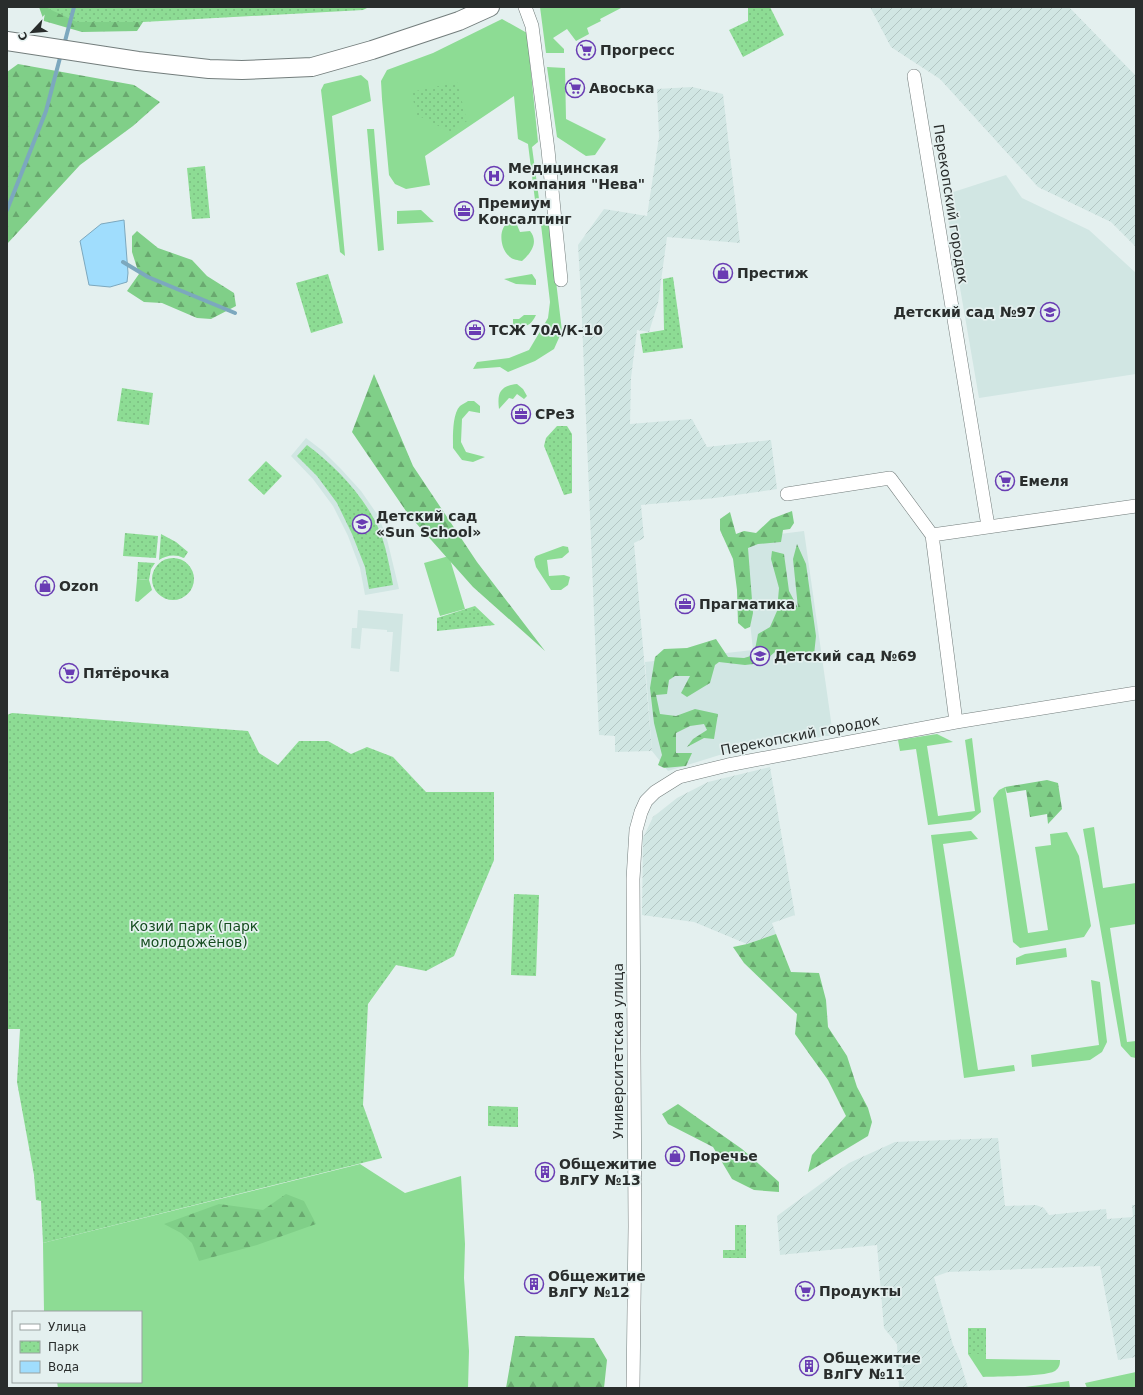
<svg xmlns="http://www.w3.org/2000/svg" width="1143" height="1395" viewBox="0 0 1143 1395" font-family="'DejaVu Sans',sans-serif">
  <defs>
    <pattern id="industrial-furrows" width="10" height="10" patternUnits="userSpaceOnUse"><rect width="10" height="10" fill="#d1e6e3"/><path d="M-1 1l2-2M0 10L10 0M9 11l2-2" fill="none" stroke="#b3c6c3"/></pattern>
    <pattern id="forest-firs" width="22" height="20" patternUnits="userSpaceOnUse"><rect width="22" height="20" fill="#80cf88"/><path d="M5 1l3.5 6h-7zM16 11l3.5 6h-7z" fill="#69a86f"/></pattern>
    <pattern id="park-dots" width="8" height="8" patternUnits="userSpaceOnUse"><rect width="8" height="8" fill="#8ddc94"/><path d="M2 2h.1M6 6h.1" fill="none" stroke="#7abd80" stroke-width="1.8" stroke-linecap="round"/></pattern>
  </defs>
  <rect width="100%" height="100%" fill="#e4f0ef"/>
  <path fill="#d1e6e3" d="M1006,175L1022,198L1089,230L1136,273V374L979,398L944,195Z
    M306,438L323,451L341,469L361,491L377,514L386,535L399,589L365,595L360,568L348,536L333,506L313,479L291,456Z
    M804,531L833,735L726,753L668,771L652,751L645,662L753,650L741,539Z
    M358,610L403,614L399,672L390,671L393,632H387V630L362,628L360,649L351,648L352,628H357Z"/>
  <path fill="url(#industrial-furrows)" d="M870,7H1069L1136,76V247L1111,222L1038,187L940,79L891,47Z
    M692,87L723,94L740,243L667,237L658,303L649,332L637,330L631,378L630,424L692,419L707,447L771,440L777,489L715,498L641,505L644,538L634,543L652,751L615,752V736L599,735L581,296L578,245L604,209L647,216L659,137L657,89Z
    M770,767L795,915L772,923L776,934L747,944L694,922L642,915L643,838L653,817L677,798L708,782Z
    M998,1138L1005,1206L1036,1205L1044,1208L1049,1215L1106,1209L1107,1219L1133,1217L1132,1205H1136V1357L1118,1360L1100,1266L948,1272L934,1277L953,1345L960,1361L968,1388H899L897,1344L884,1328L877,1245L780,1255L777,1216L849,1163L895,1142Z"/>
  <path fill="#8ddc94" d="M540,7H623L600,19L601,21L587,28L589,34L576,41L567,29L553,38L564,49V53H546Z
    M502,19L527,33L538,142L532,147L539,199L535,200L528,144L518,139L514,96L425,156L430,185L406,189L395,184L389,175L382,99L381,81L387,70L433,53Z
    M547,67L565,68L566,119L606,139L595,155L586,156L557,137Z
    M361,75L368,81L371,101L332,116L345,256L340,252L321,90L324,84Z
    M367,129H374L384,250L378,251Z
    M421,210L434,222L397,224V211Z
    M548,215L562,331L554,349L535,361L508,372L500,367L473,369L477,362L509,358L529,350L548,318L550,302L540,216Z
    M513,221L517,225L520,232L530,231C539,242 531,253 522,261C518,260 513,260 510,257C499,249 497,223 513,221Z
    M532,274L536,280V285L516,284L504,279Z
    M524,315H536C530,327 526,327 513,325V319H519Z
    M517,384L523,389L527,396L524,399L517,394L513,399L509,398L499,409C497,393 500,386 517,384Z
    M468,401H474L480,406V413L469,411L462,419L461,442L466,452L485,457L473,462L462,460L453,448C453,438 452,414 460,406C462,404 466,403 468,401Z
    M563,546L568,547L569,552L562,558L547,560L549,576L564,575L570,577L568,585L561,590H551L536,567L534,559L536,556Z
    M449,556L465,609L440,616L424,563Z
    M137,579L149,580L152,590L138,602L135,601Z
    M937,734L953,742L927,746L938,816L975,811L965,740L972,738L981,812L971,820L928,825L916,749L900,751L898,740Z
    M1005,787L1028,933L1048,930L1035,847L1051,845L1050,834L1067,832L1079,856L1091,926L1084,937L1020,948L1013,942L993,798L999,790Z
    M1094,827L1103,888L1136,883V924L1110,928L1127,1042L1136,1041V1058L1131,1057L1121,1046L1083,829Z
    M971,831L978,839L943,844L978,1070L1014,1065L1015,1071L964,1078L931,835Z
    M1066,948L1067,957L1016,965V958L1025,954Z
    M1091,980L1100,982L1107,1042L1102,1052L1090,1060L1032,1067L1031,1055L1099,1045Z
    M360,1164L405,1193L461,1176L465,1244L464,1278L469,1351L468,1388H58L57,1382H141V1312H44L43,1243Z
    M968,1354H986V1359L1060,1360C1060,1365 1059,1368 1055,1371C1044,1377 998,1376 983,1377Z
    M1136,1372V1388H1087L1085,1383Z
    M1069,1381L1070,1388H1018Z"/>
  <path fill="url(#forest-firs)" d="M39,7H144L143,22L137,31L82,32L44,21Z
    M18,64L134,85L160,102L133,126L80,165L7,244V72Z
    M137,231L158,248L192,260L207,276L234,293L236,306L211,319L197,318L162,303L144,302L127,291L139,274L132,252V236Z
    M374,374L413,466L477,562L545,651L473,587L408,514L352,432Z
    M792,511L794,523L790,529L783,530L781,542L758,544L748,548L753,613L750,627L745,629L738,623L737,590L733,559L720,530V519L730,512L736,534L744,531L756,533L771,519Z
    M797,544L806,564L816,636L814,655L810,659L775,652L762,663L745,665L719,662L715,665L710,683L687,697L681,693L690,676H675L669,680L667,694L656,695L660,714L676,716L695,709L718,714L714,739L704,738L687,747L693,739L707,730L704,724L690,726L676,733V753H692L686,766L664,768L658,765L662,755L654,723L650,688L655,657L664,649L687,648L716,639L728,657L744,658L754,655L758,634L770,627L777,611L779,588L771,559L772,551L784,554L789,591L798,608L793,559Z
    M1047,780L1058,783L1062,809L1048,824L1047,814L1030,817L1026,790L1007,793L1005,787Z
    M776,934L791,972L819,973L826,1000L828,1027L847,1056L857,1087L868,1108L872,1122L868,1136L808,1172L812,1155L846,1116L828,1080L795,1034L797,1014L744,963L733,947L747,944Z
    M678,1104L742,1149L779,1182V1192L754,1190L732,1179L713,1147L668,1124L662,1114Z
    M286,1194L304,1201L316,1224L257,1245L199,1261L192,1243L181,1233L164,1224L219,1204L263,1210Z
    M515,1336L594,1338L607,1360L604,1388H506Z"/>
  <path fill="url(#park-dots)" d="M45,7H369L363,10L143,22H77Z
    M748,7H770L784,35L743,57L729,30L748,21Z
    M457,82L467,121L450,132L417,115L411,92Z
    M205,166L210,218L192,219L187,168Z
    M328,274L343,323L311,333L296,283Z
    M673,277L683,348L643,353L640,334L664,330L663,279Z
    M122,388L153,393L149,425L117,421Z
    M557,426H567L572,434V493L564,495L544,446L546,438Z
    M307,445C336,466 370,502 382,537C387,552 390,569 393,585L369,589L365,567L352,534L337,503L317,476L297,456Z
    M266,461L282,476L264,495L248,480Z
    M125,533L158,536L156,558L123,556Z
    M161,534L176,542L188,552L184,558C175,554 167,555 159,560Z
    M152 579a21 21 0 1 1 42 0a21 21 0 1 1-42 0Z
    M138,562L155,563L151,569L149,580L137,579Z
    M475,606L495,625L437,631V618Z
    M12,713L248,731L259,753L278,765L299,741H328L351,754L367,747L393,757L426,792H494V860L454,956L426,971L396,965L368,1004L363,1105L382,1158L43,1243L41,1201L36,1200L34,1175L17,1082L20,1029H7V715Z
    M514,894L539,895L536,976L511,975Z
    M488,1106L518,1107V1127L488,1126Z
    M735,1225H746V1258H723V1250H735Z
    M968,1328H986V1354H968Z"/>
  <path fill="#a0ddfd" stroke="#7ca8be" d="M124,220L128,273L127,282L110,287L89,285L80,241L101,224Z"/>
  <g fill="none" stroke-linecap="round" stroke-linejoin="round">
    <path stroke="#7ca8be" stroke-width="4" d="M64,45L74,7
      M7,210L46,111L61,54
      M123,262L148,277L235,313"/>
    <defs>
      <path id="street" d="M525,7L532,26L548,150L561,280
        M914,76L988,526
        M787,494L890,478L932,535L956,722
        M932,535L1136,506
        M633,1388L635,1226L633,879L636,830L641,812L646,801L655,792L679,777L728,765L956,722L1136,693"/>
      <path id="secondary" d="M7,41L138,61L209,69L242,70L312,67L372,50L459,21L490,7"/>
    </defs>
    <use href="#street" stroke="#737d7c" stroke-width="14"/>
    <use href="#secondary" stroke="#737d7c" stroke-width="20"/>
    <use href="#street" stroke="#fff" stroke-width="13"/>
    <use href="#secondary" stroke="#fff" stroke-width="18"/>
  </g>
  <defs>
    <symbol id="supermarket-ring" viewBox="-11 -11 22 22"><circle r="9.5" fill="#e4f0ef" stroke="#693cb3" stroke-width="1.5"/><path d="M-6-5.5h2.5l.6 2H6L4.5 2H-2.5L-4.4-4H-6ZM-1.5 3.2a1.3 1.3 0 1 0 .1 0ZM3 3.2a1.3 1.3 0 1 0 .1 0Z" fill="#693cb3"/></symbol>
    <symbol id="hospital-ring" viewBox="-11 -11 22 22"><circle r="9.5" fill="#e4f0ef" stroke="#693cb3" stroke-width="1.5"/><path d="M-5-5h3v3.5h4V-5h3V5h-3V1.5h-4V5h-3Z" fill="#693cb3"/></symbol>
    <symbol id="office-ring" viewBox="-11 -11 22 22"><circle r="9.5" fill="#e4f0ef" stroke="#693cb3" stroke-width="1.5"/><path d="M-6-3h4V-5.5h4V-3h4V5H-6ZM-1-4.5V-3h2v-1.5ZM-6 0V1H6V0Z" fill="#693cb3"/></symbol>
    <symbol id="shop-ring" viewBox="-11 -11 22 22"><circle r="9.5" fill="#e4f0ef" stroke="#693cb3" stroke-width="1.5"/><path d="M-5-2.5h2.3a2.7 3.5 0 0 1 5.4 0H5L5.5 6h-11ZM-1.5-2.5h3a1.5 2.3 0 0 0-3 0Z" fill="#693cb3"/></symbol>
    <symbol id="school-ring" viewBox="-11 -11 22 22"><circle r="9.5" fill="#e4f0ef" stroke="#693cb3" stroke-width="1.5"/><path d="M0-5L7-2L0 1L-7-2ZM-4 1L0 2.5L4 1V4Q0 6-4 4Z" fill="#693cb3"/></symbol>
    <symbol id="building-ring" viewBox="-11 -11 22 22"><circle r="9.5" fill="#e4f0ef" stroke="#693cb3" stroke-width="1.5"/><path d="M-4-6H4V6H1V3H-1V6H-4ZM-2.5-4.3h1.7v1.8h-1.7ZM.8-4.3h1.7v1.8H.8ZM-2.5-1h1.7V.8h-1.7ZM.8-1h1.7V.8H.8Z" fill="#693cb3"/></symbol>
  </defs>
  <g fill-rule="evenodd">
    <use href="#supermarket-ring" x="575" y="39" width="22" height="22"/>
    <use href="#supermarket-ring" x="564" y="77" width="22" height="22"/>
    <use href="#hospital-ring" x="483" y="165" width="22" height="22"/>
    <use href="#office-ring" x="453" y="200" width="22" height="22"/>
    <use href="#shop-ring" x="712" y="262" width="22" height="22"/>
    <use href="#school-ring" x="1039" y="301" width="22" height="22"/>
    <use href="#office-ring" x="464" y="319" width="22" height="22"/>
    <use href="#office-ring" x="510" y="403" width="22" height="22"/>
    <use href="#supermarket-ring" x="994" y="470" width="22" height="22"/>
    <use href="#school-ring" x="351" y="513" width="22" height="22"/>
    <use href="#shop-ring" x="34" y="575" width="22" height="22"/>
    <use href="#office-ring" x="674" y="593" width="22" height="22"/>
    <use href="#school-ring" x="749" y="645" width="22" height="22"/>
    <use href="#supermarket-ring" x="58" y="662" width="22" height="22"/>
    <use href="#shop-ring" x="664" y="1145" width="22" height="22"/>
    <use href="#building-ring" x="534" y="1161" width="22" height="22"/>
    <use href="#building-ring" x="523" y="1273" width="22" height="22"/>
    <use href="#supermarket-ring" x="794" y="1280" width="22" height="22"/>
    <use href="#building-ring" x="798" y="1355" width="22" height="22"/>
  </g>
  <g text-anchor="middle" stroke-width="3.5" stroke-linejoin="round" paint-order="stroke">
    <g font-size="14" font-weight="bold" fill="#292d2c" stroke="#e4f0ef" text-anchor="start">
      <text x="600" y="55">Прогресс</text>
      <text x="589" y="93">Авоська</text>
      <text x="508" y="173">Медицинская<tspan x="508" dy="16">компания "Нева"</tspan></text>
      <text x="478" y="208">Премиум<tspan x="478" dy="16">Консалтинг</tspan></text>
      <text x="737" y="278">Престиж</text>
      <text x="1036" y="317" text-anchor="end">Детский сад №97</text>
      <text x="489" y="335">ТСЖ 70А/К-10</text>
      <text x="535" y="419">СРеЗ</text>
      <text x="1019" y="486">Емеля</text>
      <text x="376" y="521">Детский сад<tspan x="376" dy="16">«Sun School»</tspan></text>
      <text x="59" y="591">Ozon</text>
      <text x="699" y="609">Прагматика</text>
      <text x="774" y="661">Детский сад №69</text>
      <text x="83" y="678">Пятёрочка</text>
      <text x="689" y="1161">Поречье</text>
      <text x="559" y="1169">Общежитие<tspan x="559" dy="16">ВлГУ №13</tspan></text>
      <text x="548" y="1281">Общежитие<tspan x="548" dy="16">ВлГУ №12</tspan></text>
      <text x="819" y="1296">Продукты</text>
      <text x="823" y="1363">Общежитие<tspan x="823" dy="16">ВлГУ №11</tspan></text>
    </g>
    <g font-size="14" fill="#292d2c" stroke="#e4f0ef">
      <text transform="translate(951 204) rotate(81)" y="5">Перекопский городок</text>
      <text transform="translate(800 735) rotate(-11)" y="5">Перекопский городок</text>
      <text transform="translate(618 1051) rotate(-90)" y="5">Университетская улица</text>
    </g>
    <g font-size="14" fill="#154d1f" stroke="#e4f0ef">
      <text x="194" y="931">Козий парк (парк<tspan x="194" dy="16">молодожёнов)</tspan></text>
    </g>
  </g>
  <rect width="1143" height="1395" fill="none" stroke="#292d2c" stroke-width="16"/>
  <rect x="12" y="1311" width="130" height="72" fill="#e4f0ef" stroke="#99a2a1"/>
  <rect x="20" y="1324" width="20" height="6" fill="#ffffff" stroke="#99a2a1"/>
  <text x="48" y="1331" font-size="12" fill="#292d2c">Улица</text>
  <rect x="20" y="1341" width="20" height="12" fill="url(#park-dots)" stroke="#99a2a1"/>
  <text x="48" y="1351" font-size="12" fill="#292d2c">Парк</text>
  <rect x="20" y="1361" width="20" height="12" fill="#a0ddfd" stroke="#99a2a1"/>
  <text x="48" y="1371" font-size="12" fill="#292d2c">Вода</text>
  <g transform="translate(32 32) rotate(244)" stroke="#e4f0ef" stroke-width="3" paint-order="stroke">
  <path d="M0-3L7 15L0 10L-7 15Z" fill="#292d2c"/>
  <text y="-6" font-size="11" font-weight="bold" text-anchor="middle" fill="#292d2c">С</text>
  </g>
</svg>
